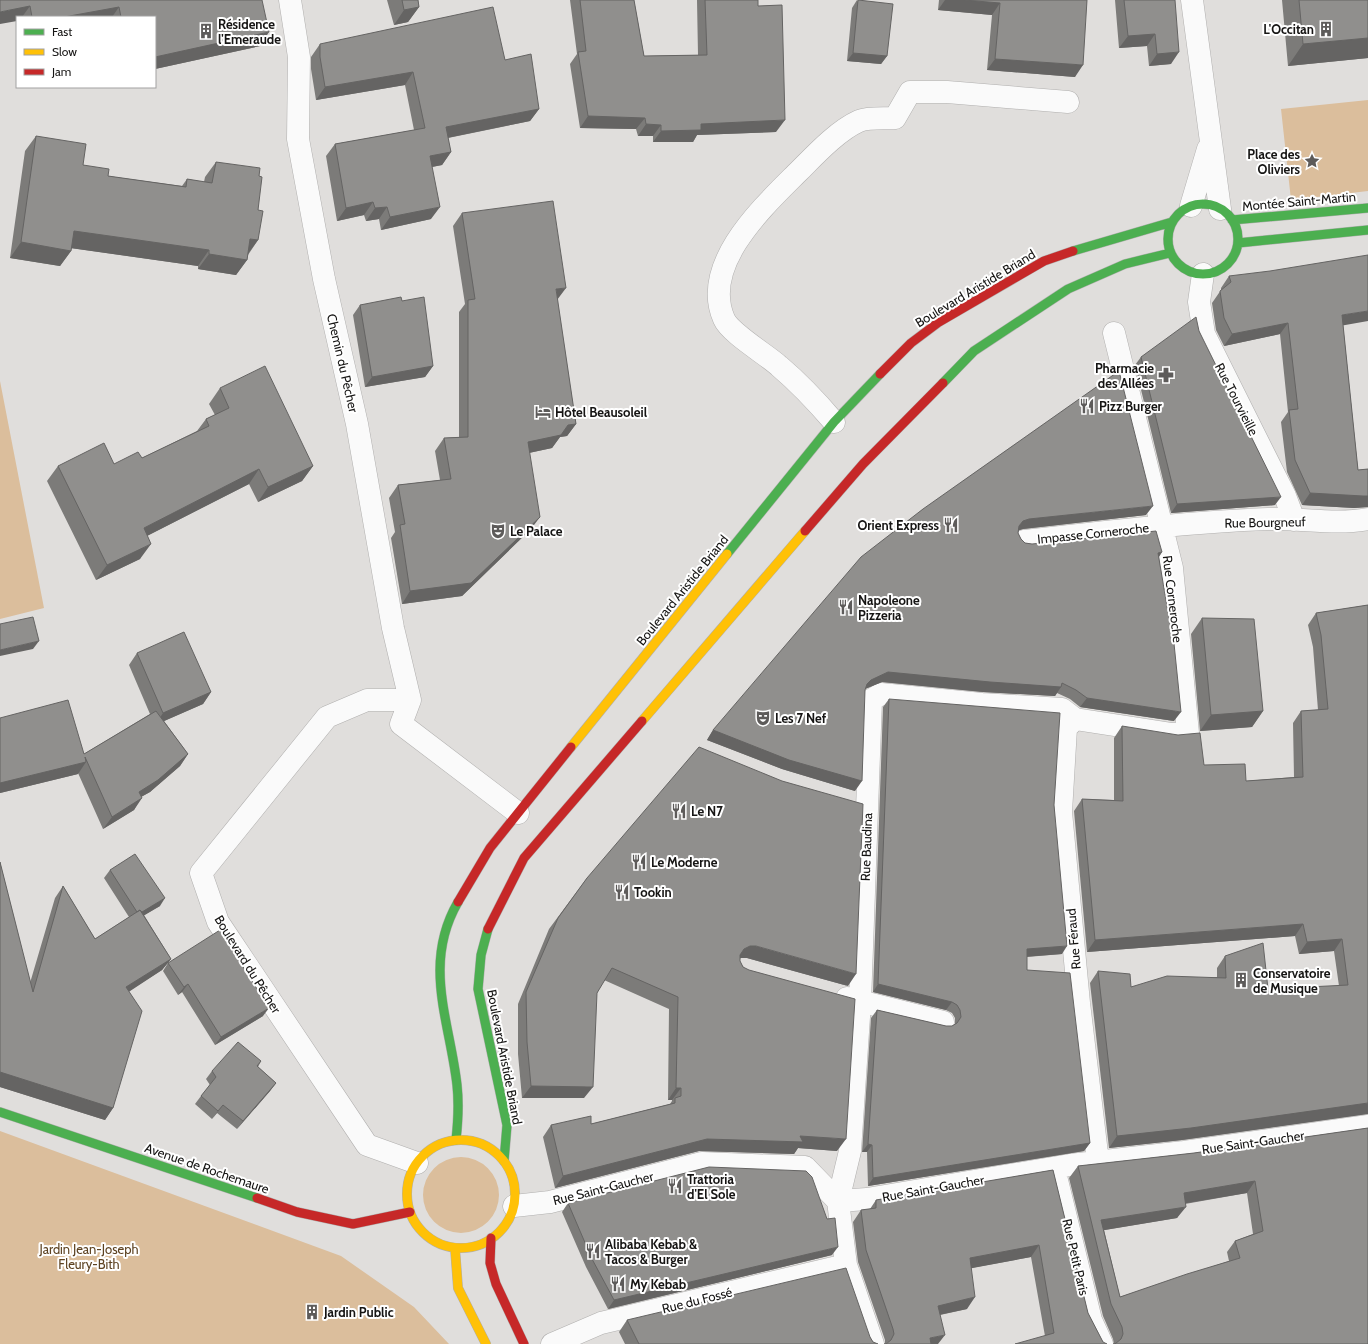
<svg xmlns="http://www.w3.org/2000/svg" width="1368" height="1344" viewBox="0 0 1368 1344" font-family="Cabin,sans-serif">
  <rect width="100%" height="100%" fill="#e0dedc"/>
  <path fill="#dbbe9c" d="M1368,100V191L1291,200L1281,109Z
    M0,381L44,608L0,619Z
    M0,1131L341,1256L414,1307L449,1344H0Z
    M423 1195a38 38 0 1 1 76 0a38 38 0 1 1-76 0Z"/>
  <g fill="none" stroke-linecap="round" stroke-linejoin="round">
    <defs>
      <path id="street" d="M290,0L299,57L298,139L324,279L357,424L393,628L410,700L401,724L518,813
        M1192,0L1220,209
        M1191,206L1208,149
        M1203,274L1199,302L1204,334L1285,496L1294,520
        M834,422C817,402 799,383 779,366C767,355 730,333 724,319C700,264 764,206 799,171C815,155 837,131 859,121C869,117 885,119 895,118L910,92H947L1068,102
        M1024,541C1105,532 1187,522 1268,519C1302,518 1335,525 1368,519
        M410,700H367L327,717L201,873L218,922L367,1145L417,1163
        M1075,719L1066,728L1061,812L1079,1003L1098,1162
        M847,998L943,1022
        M1054,1168L1091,1320L1102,1344
        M514,1206L550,1202L702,1163L805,1167L838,1201L867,1199L1070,1165L1184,1152L1368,1126
        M552,1344L601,1323L846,1265
        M873,1344L846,1265L838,1201L850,1151L860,1002L871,700L881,694L982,704L1062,709L1075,719L1172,734L1188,733L1172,568L1114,333"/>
      <path id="fast" d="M1168 239a35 35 0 1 1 70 0a35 35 0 1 1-70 0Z
        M1232,220L1368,208
        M1238,243L1368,230
        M1073,251L1172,222
        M943,383L974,351L1068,289L1125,264L1170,253
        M727,554L834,422L880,374
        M488,929L481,955L478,989L507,1125L504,1161
        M0,1112L257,1198
        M456,1140C458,1122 459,1103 457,1085C450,1022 422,964 458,902"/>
      <path id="slow" d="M642,721L805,531
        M571,747L727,554
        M407 1194a54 54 0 1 1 108 0a54 54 0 1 1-108 0Z
        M455,1248L458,1288L486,1344"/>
      <path id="jam" d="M880,374L911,343L939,322L1044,261L1073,251
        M805,531L863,464L943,383
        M458,902L490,848L571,747
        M488,929L524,858L642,721
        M257,1198L297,1212L353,1224L410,1212
        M491,1238L490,1263L496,1284L524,1344"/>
    </defs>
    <use href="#street" stroke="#b0afae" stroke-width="23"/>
    <use href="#fast" stroke="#b0afae" stroke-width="10"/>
    <use href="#slow" stroke="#b0afae" stroke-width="10"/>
    <use href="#jam" stroke="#b0afae" stroke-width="10"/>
    <use href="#street" stroke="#fafafa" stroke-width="22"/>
    <use href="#fast" stroke="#4caf50" stroke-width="9"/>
    <use href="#slow" stroke="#ffc107" stroke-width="9"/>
    <use href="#jam" stroke="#c62828" stroke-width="9"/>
  </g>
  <path fill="#7c7b79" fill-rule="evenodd" d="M0,0H262L260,46L155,69V17H17Z
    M387,0H418L419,7L408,22L394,25Z
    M570,0H634L644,56L698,55L697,0H758V6L776,132L697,135L693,142H653V136H638L636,129L580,128L570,64L577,54Z
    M857,0L887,56L881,64L847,61L852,8Z
    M939,0H1087L1075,77L987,70L992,15L938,10Z
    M1115,0H1175L1171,64L1149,66L1147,46L1119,48Z
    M1282,0H1368V58L1288,66Z
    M320,44L505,60L539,109L530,121L448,138L451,152L442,165L432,167L431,219L381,230L379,219L366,221L364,215L337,221L326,156L335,144L414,130L405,85L316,100L311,69V57Z
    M36,136L83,165L108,176L182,186L187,179L204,182L205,177L216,162L259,176L258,210V240L248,255L247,260L236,275L198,269V266L71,248V251L60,266L10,258L25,151Z
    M462,213L557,300L576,424L567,436L560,437L552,448L529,453L531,529L462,596L402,604L391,538L395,532L389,498L398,485L440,480L435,451L444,438L459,437V312L465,304L453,226Z
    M1229,276L1343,325L1358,470L1368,469V507L1354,508L1302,505L1287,472L1281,422L1288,412L1280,334L1224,346L1216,330L1212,303L1221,290V288Z
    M402,301L433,366L425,377L365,387L353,315L360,305Z
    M1199,331L1275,505L1171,513L1135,365L1141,357Z
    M220,388L313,466L302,481L258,502L249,484L147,536L140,559L96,580L47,481L58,466L114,464L142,458L197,431L206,419L215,415L209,404Z
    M923,509L1146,515L1023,529L1019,530L1018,533L1021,539L1025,543L1032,544L1162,552L1159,557L1174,721L1080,707L1070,699L1057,693L1055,696L983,692L882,682L865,689L855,791L782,769L707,740L713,730Z
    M1368,605L1366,1114L1182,1140L1109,1148L1090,983L1098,971L1131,987L1217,977V968L1225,956L1268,989L1339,986L1334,951L1299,954L1295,936L1087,952L1074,811L1082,799L1114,800V738L1122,726L1204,765L1246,781L1294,777L1293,723L1301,711L1318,710L1313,647L1308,625L1316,613Z
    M1202,618L1263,711L1252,727L1200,731L1191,634Z
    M137,653L211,692L203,704L164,721L188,754L180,766L150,792L141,797L134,810L103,829L78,773V774L0,793V718L84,754L150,714L129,665Z
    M889,699L1054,805L1062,954L1027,957V970L1090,1143L1084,1151L868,1186L867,1152H862L871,1018L877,1010L946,1026H952L955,1024V1018L952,1013L946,1010L873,992L883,707Z
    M0,862L30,983L55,898L63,886L95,939L129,917L104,878L110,870L160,906L144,915L171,959L162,970L129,991L113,1108L105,1120L0,1087Z
    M587,878L848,986L747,958H740V961L837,1151L798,1148L794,1154L699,1151L555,1188L543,1137L551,1125L591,1124L670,1104L672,1101V1100H668L669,1009L604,980L597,993L584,1098H522L518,1054V1004L549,929Z
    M168,963L263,1016L215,1045L182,992L178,995L163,971Z
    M261,1061L258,1067L276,1083L270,1091L237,1129L217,1113L212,1119L195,1104L201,1096L210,1085L206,1079L212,1071Z
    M1368,1128V1344H1114L1113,1339L1103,1316L1069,1178L1078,1166L1194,1153ZM1247,1193L1253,1234L1235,1241L1227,1252L1229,1261L1120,1297L1104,1230L1177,1218L1185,1204Z
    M1053,1170L1088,1313L1103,1342L1045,1336L1031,1257L971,1268L967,1309L940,1315L885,1344V1340L858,1262L853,1222L861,1210L870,1209L876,1200Z
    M568,1203L832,1255L608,1309L586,1267L562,1212Z
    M627,1320L870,1337L873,1342L878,1344H625L619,1332Z"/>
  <path fill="#656463" d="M945,0H964L1000,3L992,15L938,10Z
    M30,6L22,17H17V21L0,24V12Z
    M119,7L112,17H64Z
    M419,7L408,22L394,25L404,10Z
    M269,32L260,46L155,69V57Z
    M1155,34L1147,46L1119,48L1128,36Z
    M1368,38V58L1288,66L1303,44Z
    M1179,52L1171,64L1149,66L1157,54Z
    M853,53L887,56L881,64L847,61Z
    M995,59L1083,65L1075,77L987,70Z
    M413,72L405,85L316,100L325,87Z
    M539,109L530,121L437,140L446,127Z
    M588,116L645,118L636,129L580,128Z
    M785,120L776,132L697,135L693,142H653L661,131L701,124Z
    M646,124L661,125L653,136H638Z
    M451,152L442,165L421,169L430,156Z
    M373,202L364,215L337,221L346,208Z
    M387,207L379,219L366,221L375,208Z
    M440,207L431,219L381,230L390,217Z
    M74,231L209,250L198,266L63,247Z
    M250,239L258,240L247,255Z
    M21,242L71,251L60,266L10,258Z
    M209,254L247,260L236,275L198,269Z
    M566,288L557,300L556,289Z
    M1368,311V321L1334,327L1342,315Z
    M1288,323L1280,334L1224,346L1232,334Z
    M433,366L425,377L365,387L372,377Z
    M576,424L567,436L560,437L552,448L519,455L528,442L568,425Z
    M313,466L302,481L258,502L268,487Z
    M259,469L249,484L133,543L144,528Z
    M1310,493L1368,496V507L1354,508L1302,505Z
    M1281,497L1275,505L1171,513L1177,504Z
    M1153,506L1146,515L1023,529L1017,531L1019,526L1023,521L1029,519Z
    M540,517L531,529L462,596L402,604L410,591Z
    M151,544L140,559L96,580L107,565Z
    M1162,552L1155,562L1158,553Z
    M39,641L33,649L0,656V650Z
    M888,672L1061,687L1055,696L983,692L882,682L865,689L867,684L871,680Z
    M211,692L203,704L155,725L163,713Z
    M1087,698L1181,712L1174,721L1080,707Z
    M1263,711L1252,727L1200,731L1211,715Z
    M713,730L862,781L855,791L782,769L707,740Z
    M188,754L180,766L150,792L130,803L139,792Z
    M86,762L78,774L0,793V783Z
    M142,798L134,810L103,829L112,817Z
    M165,898L160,906L133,922L138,914Z
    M1303,924L1295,936L1087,952L1095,940Z
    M1342,939L1334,951L1299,954L1307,942Z
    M750,946H756L856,974L848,986L747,958H741L736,961L744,949Z
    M1067,946L1062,954L1022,957L1027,949Z
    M171,959L162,970L118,999L126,987Z
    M188,984L182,992L178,995L184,987Z
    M878,984L952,1002L946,1010L873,992Z
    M269,1008L263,1016L215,1045L221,1037Z
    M0,1072L113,1108L105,1120L0,1087Z
    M276,1083L270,1091L237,1129L243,1121Z
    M531,1086L593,1087L584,1098H522Z
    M676,1088H681L672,1100H668Z
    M1368,1103V1114L1182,1140L1109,1148L1117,1136Z
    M223,1105L217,1113L212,1119L218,1111Z
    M800,1136L846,1139L837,1151L798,1148L794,1154L699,1151L555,1188L563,1176L707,1139Z
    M1090,1143L1084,1151L868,1186L873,1178Z
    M868,1144L872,1145L867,1152H862Z
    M1255,1181L1247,1193L1175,1205L1184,1193Z
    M1186,1207L1177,1218L1093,1232L1101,1220Z
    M1039,1245L1031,1257L962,1270L970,1258Z
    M838,1247L832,1255L608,1309L614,1300Z
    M975,1297L967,1309L929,1317L938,1306Z
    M945,1335L938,1344H926L930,1338Z"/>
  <path fill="#908f8d" stroke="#656463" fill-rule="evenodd" d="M0,0H262L269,32L155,57V17H121L119,7L64,17H32L30,6L0,12Z
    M402,0H418L419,7L404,10Z
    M580,0H634L644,56L707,55L705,0H758V6L782,5L785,120L701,124V130L661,131V125L646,124L645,118L588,116L578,52L586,51Z
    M858,0L893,4L887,56L853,53Z
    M964,0H1087L1083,65L995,59L1000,3Z
    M1124,0H1175L1179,52L1157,54L1155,34L1128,36Z
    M1299,0H1368V38L1303,44Z
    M493,7L505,60L531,54L539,109L446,127L451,152L430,156L440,207L390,217L387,207L375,208L373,202L346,208L335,144L425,128L413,72L325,87L320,57V44Z
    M36,136L86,144L83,165L109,169L108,176L186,187L187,179L212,183L216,162L260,168L259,176L262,177L258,210L263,211L258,240L250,239L247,260L209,254V250L74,231L71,251L21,242Z
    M553,201L566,288L556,289L576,424L568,425L561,435L528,442L540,517L471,583L410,591L400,525L405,524L398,485L451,479L444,438L468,437V300L475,299L462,213Z
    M1368,255V311L1342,315L1358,470L1368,469V496H1363L1310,493L1295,460L1289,410L1298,409L1288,323L1232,334L1224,318L1220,291L1231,282L1229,276L1270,271Z
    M401,297L402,301L424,297L433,366L372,377L360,305Z
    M1196,317L1199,331L1281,497L1177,504L1141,357Z
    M265,366L313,466L268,487L259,469L144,528L151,544L107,565L58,466L104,443L114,464L138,452L142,458L209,426L206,419L229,408L220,388Z
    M1119,371L1153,506L1029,519L1023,521L1019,526L1018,533L1021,539L1025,543L1032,544L1156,531L1162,552L1158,553L1170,624H1172L1181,712L1087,698L1076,690L1062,683L1061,687L990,682L888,672L871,680L867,684L865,690L862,781L789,760L713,730L861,557L923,509Z
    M1368,605V1103L1191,1128L1117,1136L1098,971L1130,974L1131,987L1167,976L1226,978L1225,956L1263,943L1268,989L1348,985L1342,939L1307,942L1303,924L1095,940L1082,799L1123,801L1122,726L1178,735L1200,733L1204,765L1245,764L1246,781L1303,777L1301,711L1328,709L1321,635L1316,613Z
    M33,617L39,641L0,650V624Z
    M1202,618L1254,619L1263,711L1211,715Z
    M184,632L211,692L163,713L137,653Z
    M889,699L1060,713L1054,805L1067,946L1027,949V970L1070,973L1090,1143L873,1178L872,1145L868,1144L877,1010L946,1026H952L957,1023L961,1017L960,1010L957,1005L952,1002L878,984Z
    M68,700L84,754L156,711L188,754L158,780L139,792L142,798L112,817L85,757L86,762L0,783V718Z
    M699,747L782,781L863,804L856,974L756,946H750L744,949L740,955V961L743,967L749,970L855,999L846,1139L800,1136L803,1142L707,1139L563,1176L551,1125L591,1116V1124L675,1103V1098L681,1096V1088H676L678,997L612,968L597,993L593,1087L531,1086L527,1042L526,992L558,918L587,878Z
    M135,854L165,898L142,912L140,910L137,912L110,870Z
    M0,862L33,992L63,886L95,939L140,910L171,959L126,987L142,1011L113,1108L0,1072Z
    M220,930L269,1008L221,1037L188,984L184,987L168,963Z
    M238,1042L261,1061L257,1066L276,1083L243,1121L223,1105L218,1111L201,1096L216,1077L212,1071Z
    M1368,1128V1344H1113H1115L1121,1339L1123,1334L1122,1327L1111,1304L1078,1166L1194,1153ZM1255,1181L1263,1231L1235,1241L1240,1258L1187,1274L1120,1297L1101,1220L1186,1207L1184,1193Z
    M709,1167L806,1171L812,1177L827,1219L835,1218L838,1247L614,1300L592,1259L568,1203Z
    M1053,1170L1088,1313L1103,1342L1107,1344H1015L1054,1333L1039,1245L970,1258L975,1297L938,1306L945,1335L930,1338L931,1344H884H886L891,1340L894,1334L893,1329L866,1250L861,1210L876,1208V1200Z
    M846,1268L870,1337L873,1342L878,1344H639L627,1320Z"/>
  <defs>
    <symbol id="building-bare" viewBox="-9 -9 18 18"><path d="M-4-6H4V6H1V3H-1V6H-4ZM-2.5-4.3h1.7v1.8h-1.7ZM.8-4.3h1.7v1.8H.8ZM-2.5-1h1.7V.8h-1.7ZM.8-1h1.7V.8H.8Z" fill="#5d5b5a" stroke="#fff" stroke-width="2.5" paint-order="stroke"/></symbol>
    <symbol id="sight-bare" viewBox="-9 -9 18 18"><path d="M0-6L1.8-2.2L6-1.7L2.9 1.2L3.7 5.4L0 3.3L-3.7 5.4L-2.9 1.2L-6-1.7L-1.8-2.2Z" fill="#5d5b5a" stroke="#fff" stroke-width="2.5" paint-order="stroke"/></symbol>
    <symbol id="pharmacy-bare" viewBox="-9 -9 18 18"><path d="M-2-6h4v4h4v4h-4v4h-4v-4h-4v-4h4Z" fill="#5d5b5a" stroke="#fff" stroke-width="2.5" paint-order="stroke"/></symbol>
    <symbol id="restaurant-bare" viewBox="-9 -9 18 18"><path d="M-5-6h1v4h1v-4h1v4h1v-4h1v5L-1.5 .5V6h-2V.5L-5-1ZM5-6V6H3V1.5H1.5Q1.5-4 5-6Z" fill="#5d5b5a" stroke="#fff" stroke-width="2.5" paint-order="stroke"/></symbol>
    <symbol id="hotel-bare" viewBox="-9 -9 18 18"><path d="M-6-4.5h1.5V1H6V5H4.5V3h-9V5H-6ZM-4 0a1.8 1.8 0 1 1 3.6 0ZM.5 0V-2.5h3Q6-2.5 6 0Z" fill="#5d5b5a" stroke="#fff" stroke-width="2.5" paint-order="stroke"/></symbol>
    <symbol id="theatre-bare" viewBox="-9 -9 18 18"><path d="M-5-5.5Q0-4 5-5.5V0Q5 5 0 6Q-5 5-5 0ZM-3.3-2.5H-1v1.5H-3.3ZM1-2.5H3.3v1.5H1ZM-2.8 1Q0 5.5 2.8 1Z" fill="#5d5b5a" stroke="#fff" stroke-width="2.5" paint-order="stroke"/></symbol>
  </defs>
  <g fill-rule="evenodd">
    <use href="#building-bare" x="1315" y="18" width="22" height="22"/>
    <use href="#building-bare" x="195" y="20" width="22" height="22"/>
    <use href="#sight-bare" x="1301" y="150" width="22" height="22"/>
    <use href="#pharmacy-bare" x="1155" y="364" width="22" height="22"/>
    <use href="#restaurant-bare" x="1076" y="395" width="22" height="22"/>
    <use href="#hotel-bare" x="532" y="401" width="22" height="22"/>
    <use href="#restaurant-bare" x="940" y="514" width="22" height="22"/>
    <use href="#theatre-bare" x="487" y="520" width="22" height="22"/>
    <use href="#restaurant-bare" x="835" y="596" width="22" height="22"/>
    <use href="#theatre-bare" x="752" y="707" width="22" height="22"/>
    <use href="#restaurant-bare" x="668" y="800" width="22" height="22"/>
    <use href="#restaurant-bare" x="628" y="851" width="22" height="22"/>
    <use href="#restaurant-bare" x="611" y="881" width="22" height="22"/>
    <use href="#building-bare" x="1230" y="969" width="22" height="22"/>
    <use href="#restaurant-bare" x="664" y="1175" width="22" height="22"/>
    <use href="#restaurant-bare" x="582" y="1240" width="22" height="22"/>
    <use href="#restaurant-bare" x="607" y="1273" width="22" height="22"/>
    <use href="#building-bare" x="301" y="1301" width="22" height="22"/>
  </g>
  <g text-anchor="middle" stroke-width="4" stroke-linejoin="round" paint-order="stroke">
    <g font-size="13" font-weight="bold" fill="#161514" stroke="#fff" text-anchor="start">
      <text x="218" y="29">Résidence<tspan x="218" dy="15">l'Emeraude</tspan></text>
      <text x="1314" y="34" text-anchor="end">L'Occitan</text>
      <text x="1300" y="159" text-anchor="end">Place des<tspan x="1300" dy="15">Oliviers</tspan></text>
      <text x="1154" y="373" text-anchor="end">Pharmacie<tspan x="1154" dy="15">des Allées</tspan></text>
      <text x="1099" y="411">Pizz Burger</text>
      <text x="555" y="417">Hôtel Beausoleil</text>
      <text x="939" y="530" text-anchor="end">Orient Express</text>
      <text x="510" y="536">Le Palace</text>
      <text x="858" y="605">Napoleone<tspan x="858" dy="15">Pizzeria</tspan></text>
      <text x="775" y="723">Les 7 Nef</text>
      <text x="691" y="816">Le N7</text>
      <text x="651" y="867">Le Moderne</text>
      <text x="634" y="897">Tookin</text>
      <text x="1253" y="978">Conservatoire<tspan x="1253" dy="15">de Musique</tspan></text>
      <text x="687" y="1184">Trattoria<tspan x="687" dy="15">d'El Sole</tspan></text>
      <text x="605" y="1249">Alibaba Kebab &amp;<tspan x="605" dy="15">Tacos &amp; Burger</tspan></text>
      <text x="630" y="1289">My Kebab</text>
      <text x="324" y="1317">Jardin Public</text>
    </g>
    <g font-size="13" fill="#161514" stroke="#fff">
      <text transform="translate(1299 201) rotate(-5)" y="5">Montée Saint-Martin</text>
      <text transform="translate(975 288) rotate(-31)" y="5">Boulevard Aristide Briand</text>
      <text transform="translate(343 363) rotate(77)" y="5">Chemin du Pêcher</text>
      <text transform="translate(1237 399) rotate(63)" y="5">Rue Tourvieille</text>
      <text transform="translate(1265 522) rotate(-1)" y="5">Rue Bourgneuf</text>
      <text transform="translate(1093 533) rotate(-6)" y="5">Impasse Corneroche</text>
      <text transform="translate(682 590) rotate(-51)" y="5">Boulevard Aristide Briand</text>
      <text transform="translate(1173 599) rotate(83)" y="5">Rue Corneroche</text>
      <text transform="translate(866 847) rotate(-88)" y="5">Rue Baudina</text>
      <text transform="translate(1073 939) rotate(-95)" y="5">Rue Féraud</text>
      <text transform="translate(248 964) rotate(58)" y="5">Boulevard du Pêcher</text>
      <text transform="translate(505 1057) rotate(79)" y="5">Boulevard Aristide Briand</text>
      <text transform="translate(1253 1142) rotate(-8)" y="5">Rue Saint-Gaucher</text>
      <text transform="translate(207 1168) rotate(19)" y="5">Avenue de Rochemaure</text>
      <text transform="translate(603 1188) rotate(-14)" y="5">Rue Saint-Gaucher</text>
      <text transform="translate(933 1188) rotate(-10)" y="5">Rue Saint-Gaucher</text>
      <text transform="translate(1076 1257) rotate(77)" y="5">Rue Petit Paris</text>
      <text transform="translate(697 1300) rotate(-14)" y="5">Rue du Fossé</text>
    </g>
    <g font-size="13" fill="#5d4221" stroke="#fff">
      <text x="89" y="1254">Jardin Jean-Joseph<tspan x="89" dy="15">Fleury-Bith</tspan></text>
    </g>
  </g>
  <rect x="16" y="16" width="140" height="72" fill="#ffffff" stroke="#a2a1a1"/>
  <rect x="24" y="29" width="20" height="6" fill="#4caf50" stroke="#a2a1a1"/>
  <text x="52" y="36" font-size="12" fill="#161514">Fast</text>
  <rect x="24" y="49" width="20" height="6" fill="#ffc107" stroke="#a2a1a1"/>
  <text x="52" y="56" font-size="12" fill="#161514">Slow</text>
  <rect x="24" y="69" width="20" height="6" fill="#c62828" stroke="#a2a1a1"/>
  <text x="52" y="76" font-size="12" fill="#161514">Jam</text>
</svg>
